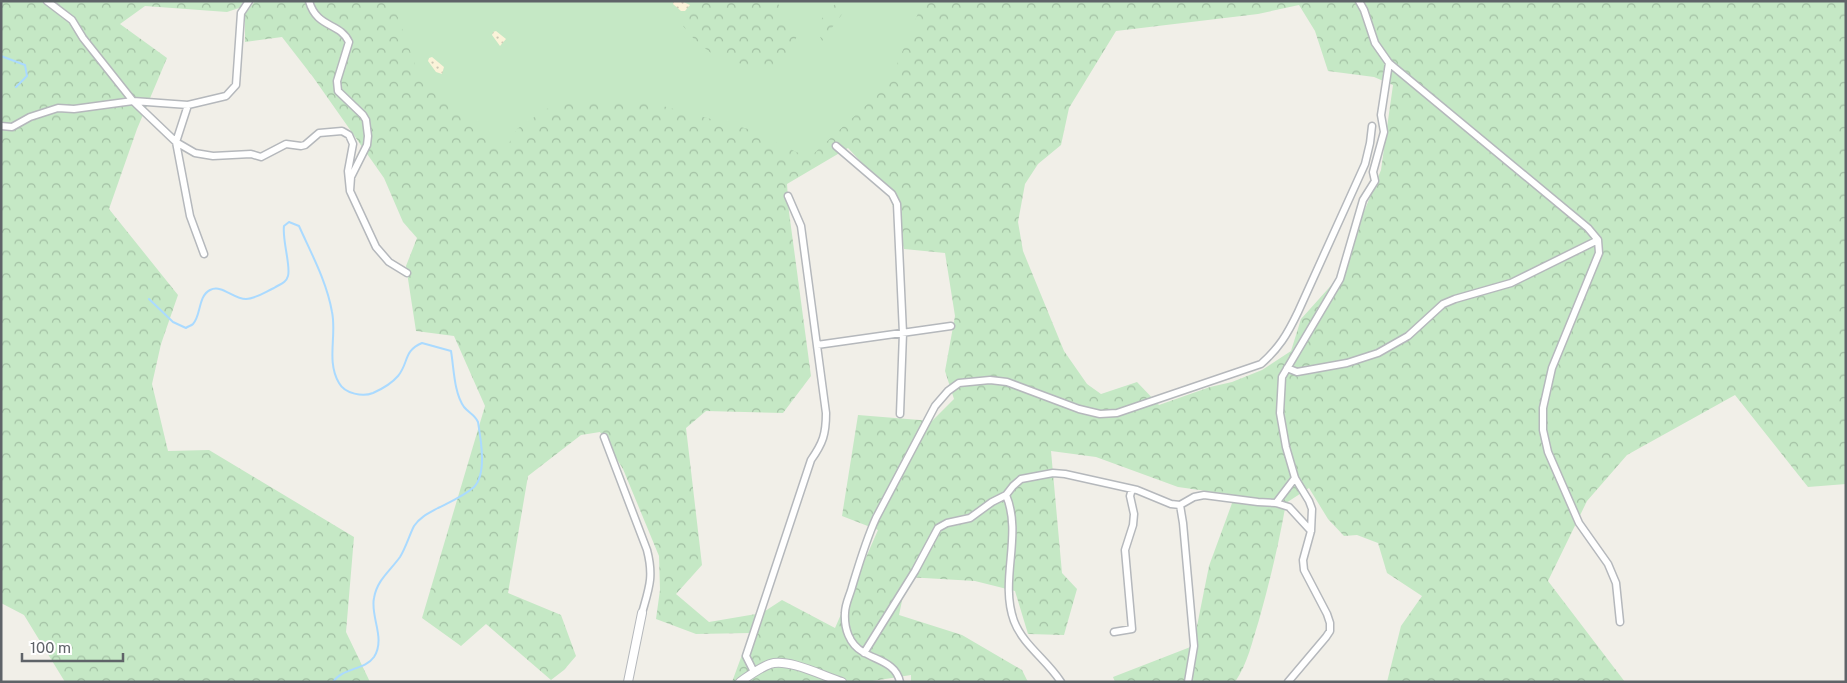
<svg xmlns="http://www.w3.org/2000/svg" width="1847" height="683" viewBox="0 0 1847 683" font-family="'Public Sans',sans-serif">
  <defs>
    <pattern id="forest-crowns" width="20" height="18" patternUnits="userSpaceOnUse" patternTransform="scale(1.25)"><rect width="20" height="18" fill="#c5e8c5"/><path d="M2 6a3 3 0 1 1 6 0M12 15a3 3 0 1 1 6 0" fill="none" stroke="#a3c0a4"/></pattern>
    <pattern id="sand-dots" width="8" height="8" patternUnits="userSpaceOnUse" patternTransform="scale(1.25)"><rect width="8" height="8" fill="#fbf3d9"/><path d="M2 2h.1M6 6h.1" fill="none" stroke="#cec8b4" stroke-width="1.8" stroke-linecap="round"/></pattern>
  </defs>
  <rect width="100%" height="100%" fill="#f1efe8"/>
  <path fill="#c5e8c5" d="M282,1H947L933,43L806,165L505,156Z"/>
  <path fill="url(#forest-crowns)" fill-rule="evenodd" d="M1,1H244L242,7L227,12L145,6L120,24L167,58L137,129L109,209L178,295L161,344L152,384L168,451L209,450L354,537L346,632L370,682H65L24,615L1,603Z
    M255,1H392L420,78L504,152L517,129L546,109L593,98L648,102L748,129L809,158L889,84L923,1H1846V484L1808,487L1735,395L1627,455L1587,501L1548,581L1625,682H1387L1401,626L1422,596L1387,573L1378,543L1357,535L1344,536L1328,519L1309,488L1286,503C1279,543 1270,581 1259,620C1252,642 1248,663 1235,682H1115L1113,677L1193,646L1209,566L1235,495L1178,487L1096,457L1051,451L1062,573L1077,589L1064,635L1028,634L1015,591L975,581L907,577L899,615L962,635L1022,670L1028,682H911V675L866,682H732L750,633L696,634L656,619L660,590L659,556L623,469L600,432L581,435L528,476L508,593L561,615L576,656L564,670L551,680L486,624L461,646L422,618L485,406L454,336L416,331L406,266L417,238L403,222L384,178L313,77L282,37L245,42V14ZM1299,5L1315,31L1328,71L1374,77L1393,85L1381,170L1336,280L1301,319L1291,351L1262,370L1232,382L1210,387L1159,405L1137,382L1101,394L1087,384L1064,351L1023,251L1018,222L1025,184L1038,164L1061,145L1069,108L1116,31L1258,14ZM848,148L889,192L904,249L945,253L955,316L945,371L954,399L932,421L858,415L842,516L878,530L835,628L782,600L762,613L709,622L676,594L702,565L686,428L706,411L783,413L811,376L789,212L787,184Z
    M699,1H776L798,32L792,52L782,67L759,70L712,54L694,39L683,26Z
    M838,1H852L822,41L815,26Z"/>
  <path fill="url(#sand-dots)" d="M673,1H681L690,5L685,11H681L673,4Z
    M496,31L506,39L500,46L492,35L493,32Z
    M432,57L444,67L442,74L436,72L428,61L429,58Z"/>
  <g fill="none" stroke-linecap="round" stroke-linejoin="round">
    <path stroke="#aadaff" stroke-width="2" d="M1,56L25,65L27,76L16,87
      M149,299L173,322L186,328C188,326 191,326 193,324C201,316 198,296 210,290C222,284 233,299 246,299C255,299 265,292 274,288C280,284 286,283 288,276C291,266 282,240 284,226L289,222L299,226C311,253 327,282 332,312C337,335 326,361 339,383C345,394 363,397 373,393C382,389 392,383 398,376C409,363 403,351 422,343L451,351C454,369 454,393 464,407C469,413 475,415 478,422C481,440 487,474 474,487C464,496 450,502 438,508C429,513 420,517 414,526C409,536 406,547 400,557C390,571 377,580 374,598C370,617 386,638 374,657C365,670 342,668 333,682"/>
    <defs>
      <path id="minor" d="M47,1L72,20L83,38L133,101L176,142L195,153L213,156L251,154L261,157L286,144L301,146L305,145L319,133L342,131L349,135L353,144L348,171L350,191
        M309,1C317,29 340,22 349,42L337,81L338,91L363,115L366,120L368,136L367,145L351,177L350,191L376,247L389,262L407,273
        M1359,1L1364,10L1375,43L1389,63L1588,228L1598,240L1599,253L1552,368L1543,408V430L1548,452L1579,523L1608,564L1616,583L1620,622
        M188,105L176,142L190,216L204,254
        M1,126L12,127L30,117L58,108L74,109L133,101L188,105L226,96L236,85L241,13L249,1
        M836,146L892,194L897,204L903,333L900,414
        M817,345L951,326
        M1287,368L1297,372L1347,363L1378,353L1408,336L1443,304L1455,299L1511,283L1598,240
        M604,437L647,550C654,577 649,588 642,613
        M1006,495C1023,535 999,580 1014,621C1023,645 1047,660 1061,682
        M1276,503L1295,478
        M1180,505L1183,523L1194,646L1188,682
        M1114,632L1132,629L1125,550L1133,525L1134,514L1130,496L1132,489
        M864,653L915,571L938,528L947,523L970,518L992,502L1006,495L1013,486L1021,479L1053,473L1065,474L1137,490L1171,504L1180,505L1194,497L1204,495L1258,502L1276,503L1289,507L1311,531
        M754,672L746,656L811,460C823,443 826,434 826,413L801,226L788,196
        M900,682C896,663 878,661 863,652C849,644 844,628 845,613C845,604 850,595 852,587C859,564 866,540 876,518L935,406L948,391L959,383L990,380L1007,382L1079,409L1100,414L1117,413L1261,364C1279,348 1287,335 1298,312L1365,164L1370,143L1372,126
        M1288,682L1326,637L1330,631V623L1327,614L1304,570L1303,560L1311,531L1312,509L1309,501L1295,478L1286,447L1280,413L1282,377L1340,279L1363,200L1375,181L1373,172L1384,132L1381,115L1389,63"/>
      <path id="tertiary" d="M628,682L642,613
        M740,682C750,675 759,668 770,664C788,658 823,676 842,682"/>
    </defs>
    <use href="#minor" stroke="#b5b8bc" stroke-width="9"/>
    <use href="#tertiary" stroke="#b5b8bc" stroke-width="10"/>
    <use href="#minor" stroke="#fff" stroke-width="6"/>
    <use href="#tertiary" stroke="#fff" stroke-width="8"/>
  </g>
  <rect width="1847" height="683" fill="none" stroke="#5f6368" stroke-width="5"/>
  <path d="M22 653v8h101v-8" fill="none" stroke="#5f6368" stroke-width="2.5"/>
  <text x="30" y="653" font-size="15" fill="#5f6368" stroke="#ffffff" stroke-width="4" paint-order="stroke">100 m</text>
</svg>
